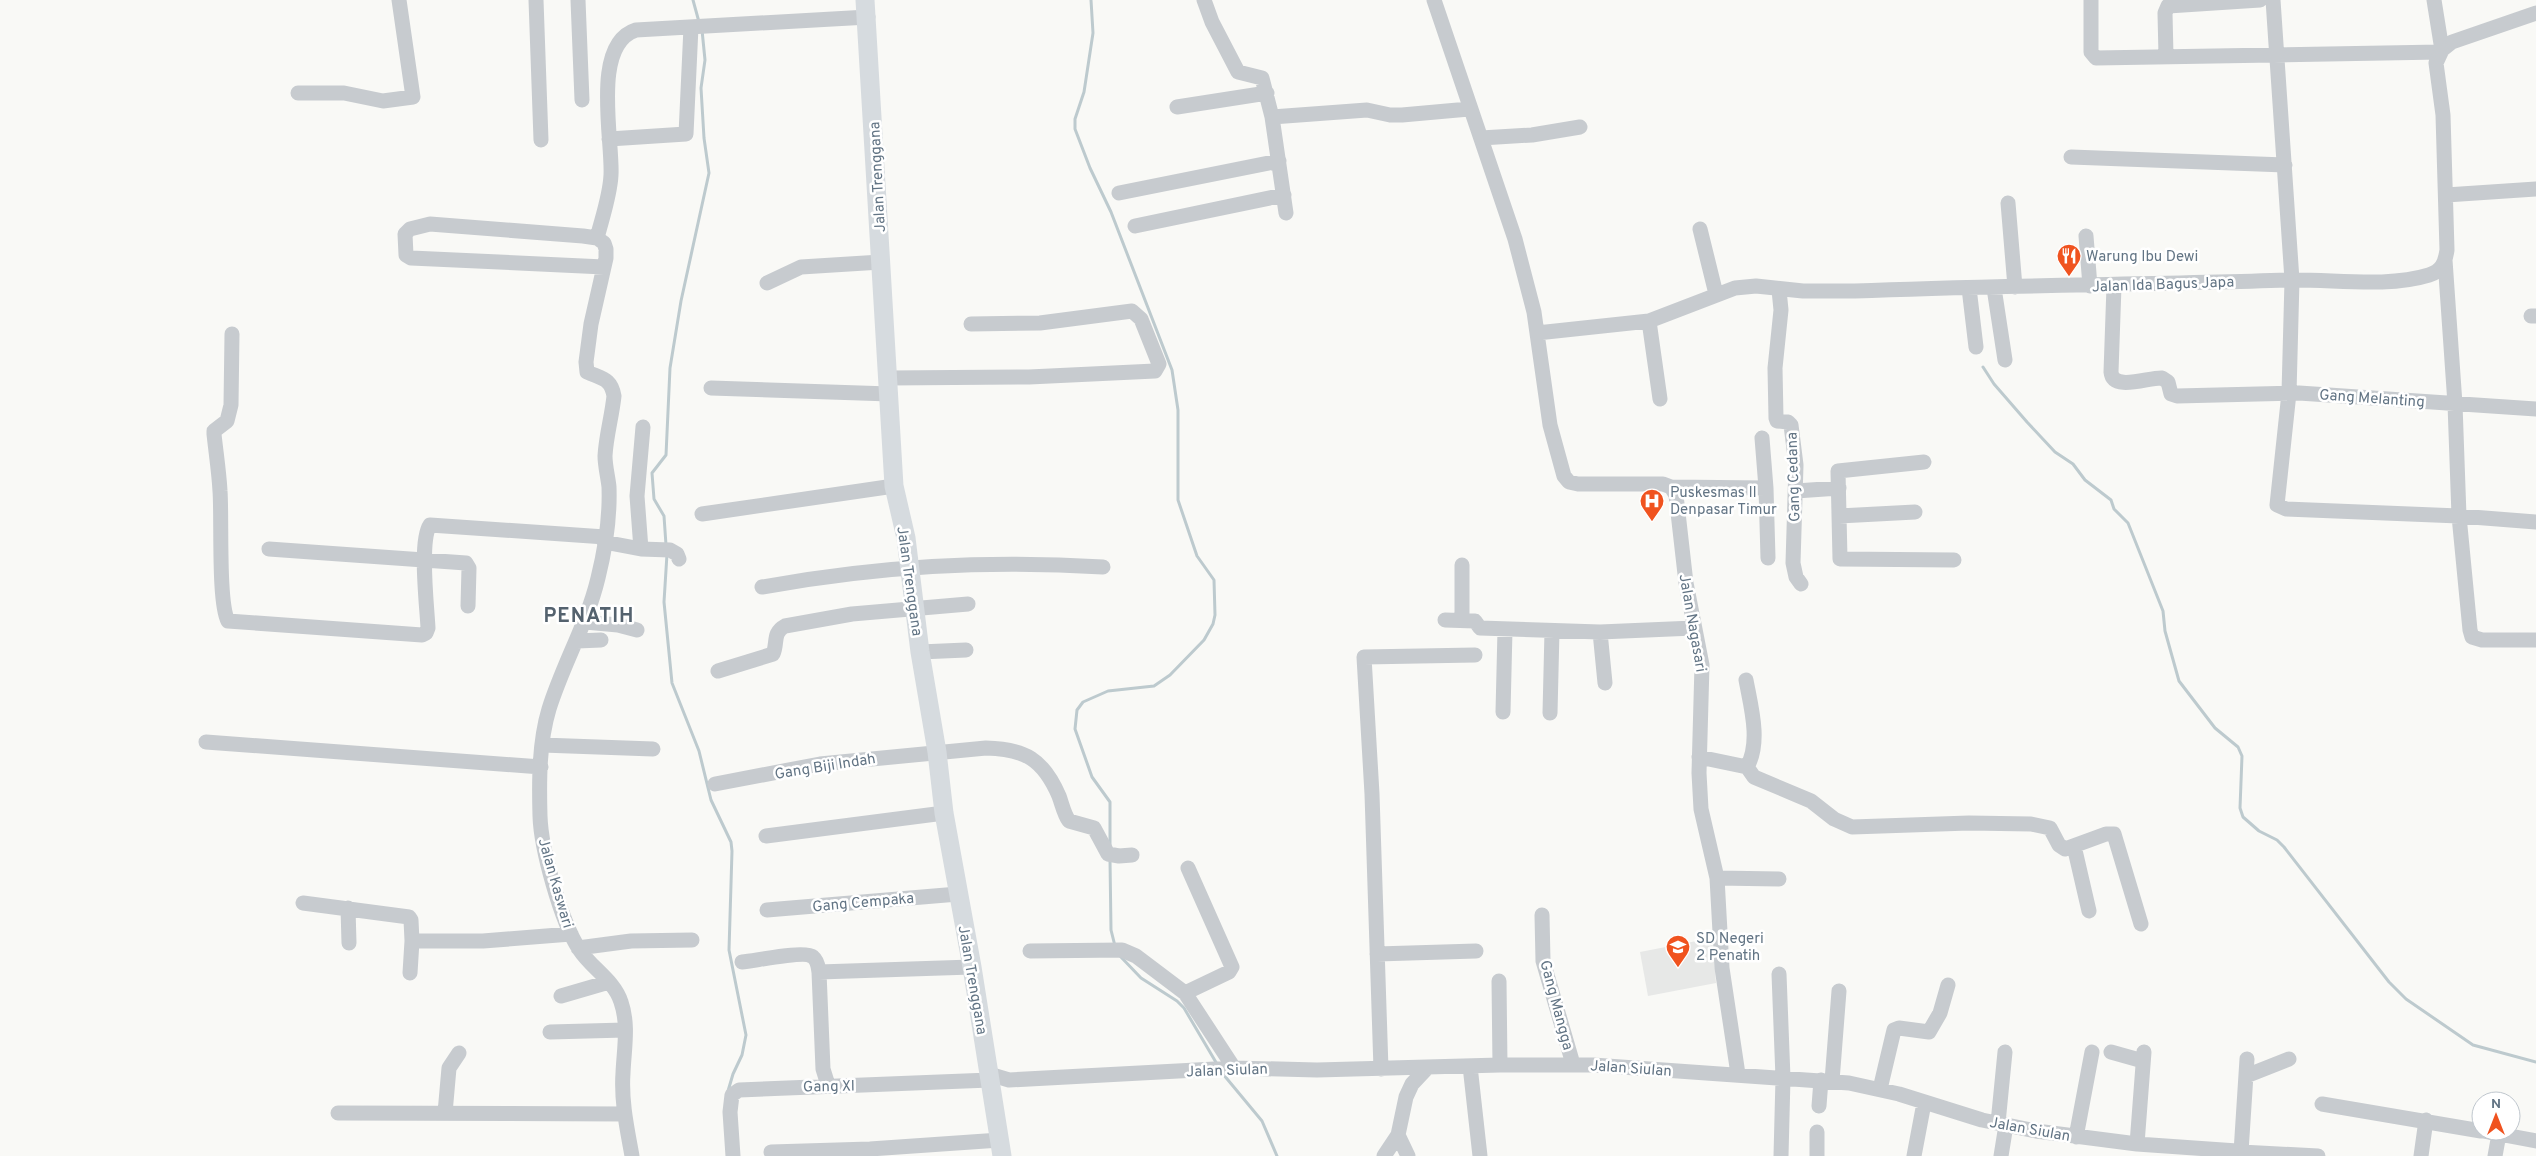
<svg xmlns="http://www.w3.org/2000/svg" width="2536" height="1156" viewBox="0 0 2536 1156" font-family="Overpass,sans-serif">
  <rect width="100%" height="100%" fill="#f9f9f6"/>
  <path fill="#e7e8e7" d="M1712,938L1716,983L1648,996L1640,952Z"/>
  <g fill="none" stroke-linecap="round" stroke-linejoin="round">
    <path stroke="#bdcace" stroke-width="3" d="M693,0L699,22
      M1091,0L1093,33L1084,92L1075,119V129L1090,168L1111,212L1172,370L1178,410V500L1197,556L1214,580L1215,615L1213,624L1204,640L1170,675L1154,686L1108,691L1083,702L1077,710L1075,729L1092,777L1110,802V846
      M1983,367L1994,384L2027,422L2055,452L2073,464L2085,480L2111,500L2114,509L2128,523L2163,611L2165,631L2179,681L2215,728L2238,747L2242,756L2240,808L2243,817L2259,831L2277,840L2284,847L2389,982L2406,999L2473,1045L2536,1062
      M666,545L664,516L654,499L652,473L666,455L670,368L681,301L709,173L704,138L701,88L705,60L702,30
      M667,554L664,602L672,683L699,751L711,800L731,842L732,851L729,950L746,1035L742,1055L733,1074L728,1091
      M1110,860L1111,930L1115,946
      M1120,956L1141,978L1177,1001L1184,1008L1217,1064
      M1223,1074L1262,1121L1277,1156"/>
    <path stroke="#c7cbcf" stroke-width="15" d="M536,0L541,140
      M578,0L582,100
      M1204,0L1212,22L1238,72L1262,78L1272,117L1367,110L1390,115H1402L1469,109
      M1434,0L1515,239L1534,312L1550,425L1564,476L1569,482L1578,484H1663L1671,487L1676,495L1686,583L1702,665L1699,773L1701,809L1717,878L1722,968L1738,1074
      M2091,0V52L2096,58L2440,52
      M2273,0L2292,280L2289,393L2277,505L2286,509L2459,516L2470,630L2472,637L2482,640H2536
      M2434,0L2442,50
      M2166,56L2165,13L2168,6L2260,0
      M298,93H344L383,101L413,97L399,0
      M1177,107L1267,93
      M1272,117L1286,213
      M1481,138L1532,135L1580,127
      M609,139L686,134L691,27
      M2071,157L2285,165
      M1119,193L1279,161
      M2446,195L2536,189
      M2008,203L2015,287
      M1135,226L1284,195
      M1700,229L1716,294
      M2086,236L2090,286
      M597,238C602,218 610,196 611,175C613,140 591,44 636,30L868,17
      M2445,260L2455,404L2459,516L2536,522
      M604,267L411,258L406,255L405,234L410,229L430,224L583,236L597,238L604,243L606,249V258L591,324L586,362L587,372C602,379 611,378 614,396C612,416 606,436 605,456C605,466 608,477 609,487C610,516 605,550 598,578C587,624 563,664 549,709C539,742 539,781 540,816C541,849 561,921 579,949C591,968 614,980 621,1002C629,1025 624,1049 623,1073C621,1101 627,1128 632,1156
      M767,283L801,267L881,262
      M2114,286L2111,372C2113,392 2149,377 2162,378L2168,382L2171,394L2177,396L2299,393L2536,409
      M1969,288L1976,347
      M1994,288L2005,360
      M1779,290L1781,310L1775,368L1776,418L1777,421L1788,422L1791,425L1796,465L1793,563L1796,577L1801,584
      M2531,316H2536
      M1649,321L1660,399
      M1537,333L1649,321L1735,288L1756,286L1803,291H1855C2000,285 2145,285 2289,280C2333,279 2387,288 2429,275C2442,271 2445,263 2447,250L2443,115L2436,63L2442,50L2452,42L2536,13
      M232,334L231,405L227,421L214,431V434C216,453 219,472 220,491C222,517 218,603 228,621L422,635L426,633L428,628C427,606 419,541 430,525L605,537
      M889,378L1029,377L1155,371L1159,364L1141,319L1132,311L1040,323L971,324
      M711,388L890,394
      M1924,462L1838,471L1840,559L1954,560
      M1671,487L1766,488L1762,438
      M1766,488L1768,558
      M1796,491L1839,488
      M702,514L894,486
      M1839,516L1915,512
      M604,542L641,549L670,550L677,554L679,559
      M269,549L466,563L469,568L468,606
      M641,549L637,496L643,427
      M762,587C879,566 985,560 1103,567
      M1445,620L1475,621L1480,628L1600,632L1694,628
      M1462,620V565
      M585,622L618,625L637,630
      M1600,632L1605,683
      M577,641L601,640
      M920,652L966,650
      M718,671L773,654C778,643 772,633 785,626L852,614L968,604
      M1503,712L1505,630
      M1550,713L1552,631
      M206,742L541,767
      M542,745L653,749
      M1699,757L1747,767C1761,742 1751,707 1746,680
      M1747,767L1754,777L1811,801L1834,819L1852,827L1969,823L2031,824L2050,828L2059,845L2065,849L2106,834H2114L2141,924
      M715,784L820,764L986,748C1025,749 1043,759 1059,796C1062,804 1064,814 1069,821L1094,828L1108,854L1119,856L1132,855
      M766,836L944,813
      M2074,846L2089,911
      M1188,868L1232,967L1229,972L1185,993L1234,1068
      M1717,878L1779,879
      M303,903L409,917L411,920L412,941H483L571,934
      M348,908L349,943
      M767,910L958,894
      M1542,915L1543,961L1573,1064
      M578,948L631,941L692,940
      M1030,951L1122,950L1136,956L1185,993
      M1377,954L1476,951
      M742,962C755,961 805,950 813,957C818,961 818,967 819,972L823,1069L828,1085
      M819,972L972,967
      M410,973L412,941
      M1779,974L1783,1078L1781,1156
      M1499,981L1500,1065
      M561,996L609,982
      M550,1032L625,1030
      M2111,1052L2143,1061
      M2247,1059L2241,1152L2318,1156
      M1470,1066L1480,1156
      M1381,1069L1372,794L1364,657L1475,655
      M989,1074L1009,1080L1234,1068L1317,1070L1500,1065H1593L1849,1083L1899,1094L1982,1120L2036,1131L2137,1144L2237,1151L2241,1152V1156
      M2246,1076L2289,1059
      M1832,1081L1839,991
      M1880,1089L1894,1030L1899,1028L1929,1032L1940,1013L1948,985
      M2322,1104L2481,1131
      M1819,1106L1821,1080
      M338,1113L624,1114
      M445,1113L449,1068L459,1053
      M1998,1123L2005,1052
      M2483,1131L2536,1141
      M2076,1137L2092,1052
      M2137,1144L2144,1052
      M771,1152L870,1149L1000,1140
      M733,1156L730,1112L732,1095L739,1090L990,1080
      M1384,1156L1398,1135
      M1408,1156L1398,1135L1406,1097L1412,1084L1427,1068
      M1817,1156V1132
      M1914,1156L1924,1103
      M2001,1156L2006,1125
      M2421,1156L2426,1120
      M2495,1156L2499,1134"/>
    <path stroke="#d6dbdf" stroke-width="19" d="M865,0L894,486L906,538L920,652L937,752L944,813L972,967L1002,1156"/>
  </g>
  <defs>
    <symbol id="restaurant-pin" viewBox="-11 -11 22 30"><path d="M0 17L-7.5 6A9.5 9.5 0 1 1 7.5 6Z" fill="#f0531f" stroke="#fff"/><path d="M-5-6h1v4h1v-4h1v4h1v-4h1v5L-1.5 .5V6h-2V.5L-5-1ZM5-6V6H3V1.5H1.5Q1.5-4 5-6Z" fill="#fff"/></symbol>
    <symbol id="hospital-pin" viewBox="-11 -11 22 30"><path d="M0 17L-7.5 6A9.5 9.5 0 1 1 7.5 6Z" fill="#f0531f" stroke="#fff"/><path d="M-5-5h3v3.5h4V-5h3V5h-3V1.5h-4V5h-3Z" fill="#fff"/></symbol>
    <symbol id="school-pin" viewBox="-11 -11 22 30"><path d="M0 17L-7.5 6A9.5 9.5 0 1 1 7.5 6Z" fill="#f0531f" stroke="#fff"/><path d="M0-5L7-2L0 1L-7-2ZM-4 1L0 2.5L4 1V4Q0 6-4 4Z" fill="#fff"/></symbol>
  </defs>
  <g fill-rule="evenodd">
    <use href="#restaurant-pin" x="2055" y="242" width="28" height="38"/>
    <use href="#hospital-pin" x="1638" y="487" width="28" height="38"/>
    <use href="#school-pin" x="1664" y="933" width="28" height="38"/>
  </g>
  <g text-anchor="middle" stroke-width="5" stroke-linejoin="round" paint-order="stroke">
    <g font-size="15" fill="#627484" stroke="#fff">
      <text transform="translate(877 177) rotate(-93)" y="5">Jalan Trenggana</text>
      <text transform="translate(2163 284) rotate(-2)" y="5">Jalan Ida Bagus Japa</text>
      <text transform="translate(2372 398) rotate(4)" y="5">Gang Melanting</text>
      <text transform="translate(1793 477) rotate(-92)" y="5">Gang Cedana</text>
      <text transform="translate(910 581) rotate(82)" y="5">Jalan Trenggana</text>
      <text transform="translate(1693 623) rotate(80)" y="5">Jalan Nagasari</text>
      <text transform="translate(825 766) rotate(-9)" y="5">Gang Biji Indah</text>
      <text transform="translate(556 883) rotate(74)" y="5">Jalan Kaswari</text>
      <text transform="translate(863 902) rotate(-5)" y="5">Gang Cempaka</text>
      <text transform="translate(973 980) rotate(80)" y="5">Jalan Trenggana</text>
      <text transform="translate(1557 1005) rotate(75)" y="5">Gang Mangga</text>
      <text transform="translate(1631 1068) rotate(4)" y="5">Jalan Siulan</text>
      <text transform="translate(1227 1070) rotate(-2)" y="5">Jalan Siulan</text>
      <text transform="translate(829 1086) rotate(-1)" y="5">Gang XI</text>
      <text transform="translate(2030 1129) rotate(10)" y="5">Jalan Siulan</text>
    </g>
    <g font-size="15" fill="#627484" stroke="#fff" text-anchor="start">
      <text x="2086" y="261">Warung Ibu Dewi</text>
      <text x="1670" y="497">Puskesmas II<tspan x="1670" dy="17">Denpasar Timur</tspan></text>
      <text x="1696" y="943">SD Negeri<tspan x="1696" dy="17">2 Penatih</tspan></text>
    </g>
    <g font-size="20" font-weight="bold" letter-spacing="1" fill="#54626e" stroke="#fff">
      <text x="589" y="622">PENATIH</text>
    </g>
  </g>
  <g transform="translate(2496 1116)"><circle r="24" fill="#ffffff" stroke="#c0c7ce"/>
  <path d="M0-4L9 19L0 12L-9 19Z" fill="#f0531f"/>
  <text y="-8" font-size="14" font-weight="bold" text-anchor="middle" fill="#627484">N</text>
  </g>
</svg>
